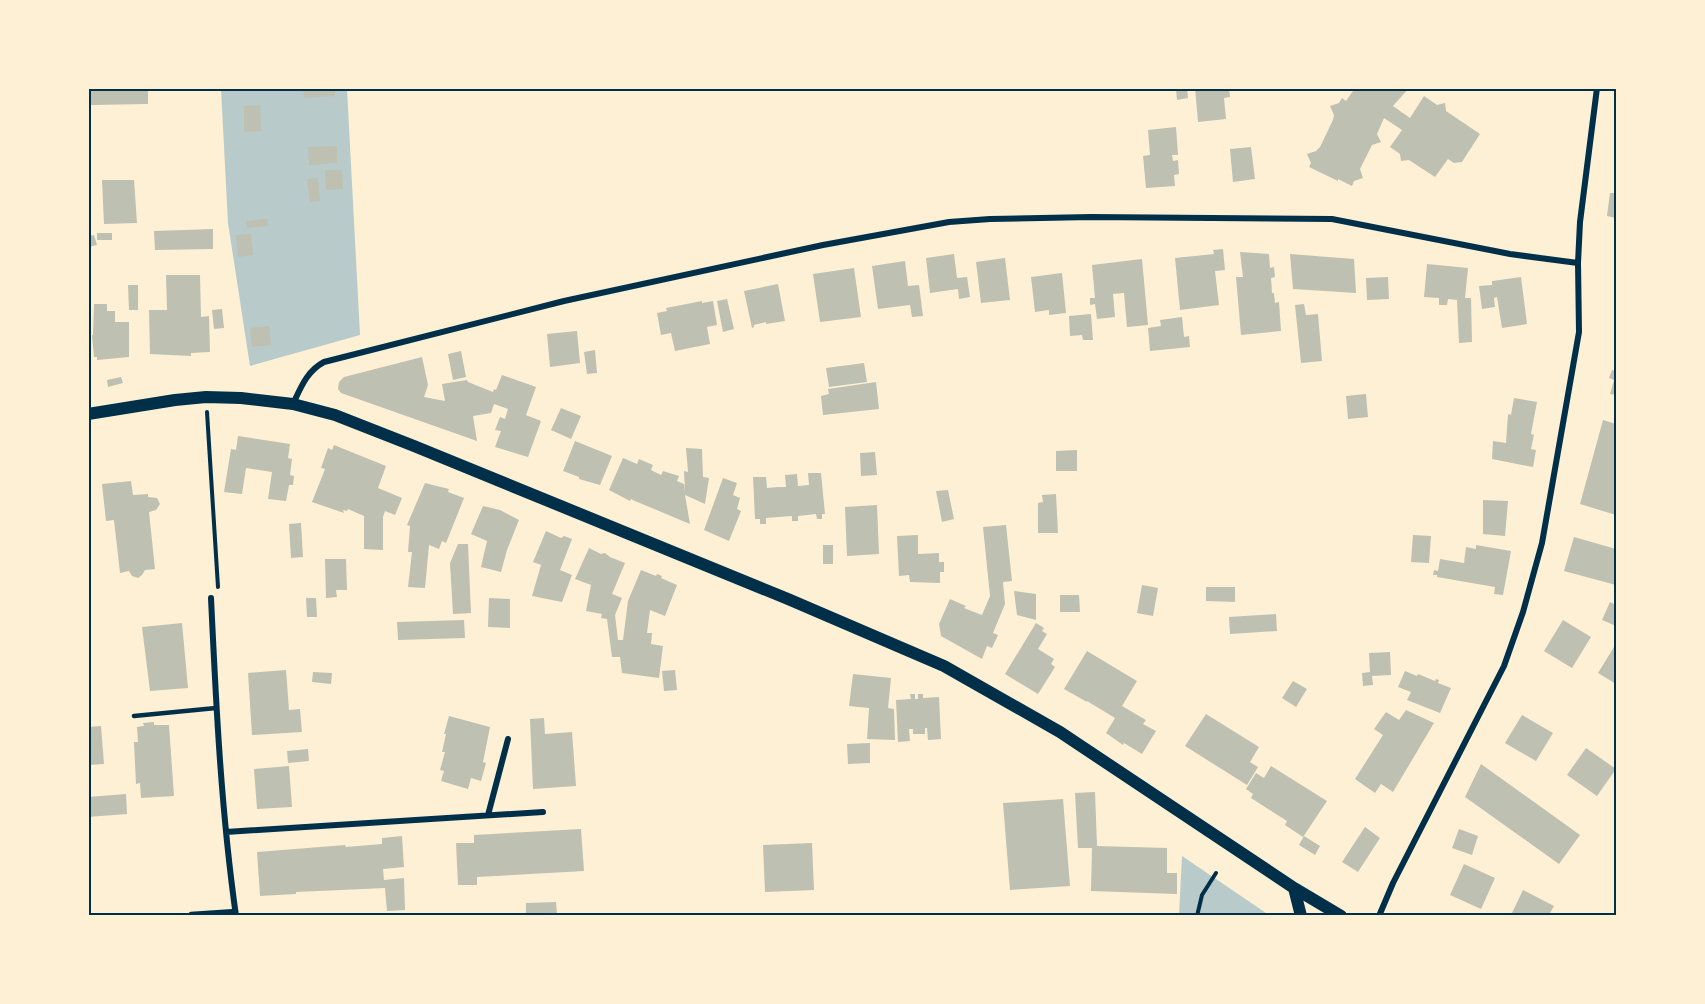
<svg xmlns="http://www.w3.org/2000/svg" width="1705" height="1004" viewBox="0 0 1705 1004" font-family="Poppins,sans-serif">
  <rect width="100%" height="100%" fill="#fdf0d5"/>
  <path fill="#b9caca" d="M221,89H347L360,335L250,366L228,223Z
    M1182,856L1269,915L1179,916Z"/>
  <path fill="#bec0b2" d="M90,88H148V104L91,105Z
    M303,88H335V96L304,98Z
    M1176,88H1187L1188,98L1177,100Z
    M1195,88H1229L1230,97L1224,98L1226,119L1198,122Z
    M1355,88H1409L1393,106L1410,118L1424,96L1437,105L1445,103L1446,111L1480,134L1462,162L1454,163L1448,159L1435,177L1409,160L1401,161L1400,154L1390,147L1402,130L1384,118L1377,134L1381,142L1372,145L1360,169L1363,178L1354,181L1352,186L1338,179V181L1309,167L1311,163L1307,154L1316,151L1320,147L1333,120L1334,115L1330,106L1339,103L1342,98L1346,101Z
    M260,105L261,131L244,132V106Z
    M1176,127L1178,155H1172L1173,161L1178,160L1179,174L1174,175L1175,186L1146,188L1143,156L1150,155L1148,130Z
    M337,146V163L309,165L308,147Z
    M1251,147L1255,179L1233,182L1230,149Z
    M325,170H342L343,189L326,190Z
    M318,178L320,201L310,202L307,179Z
    M102,180H134L137,223L104,224Z
    M1610,193H1616V218L1607,216Z
    M267,219L268,226L247,228L246,221Z
    M213,229V249L155,250L154,231Z
    M97,233H112V240H97Z
    M251,234L253,255L238,257L236,235Z
    M94,235L97,245L88,247V236Z
    M1223,249L1225,270L1215,271L1219,305L1180,310L1175,258L1214,254L1213,250Z
    M1240,252L1269,254L1270,268L1274,267L1275,277L1271,278L1272,293H1274L1275,303L1279,302L1281,331L1241,335L1236,277H1243Z
    M954,254L957,278L967,277L970,297L959,299L958,289L930,293L926,258Z
    M1290,254L1354,259L1356,293L1293,289Z
    M1005,258L1010,300L981,303L976,262Z
    M1142,259L1148,325L1127,327L1124,293L1113,294L1115,317L1097,319L1095,304L1090,305V298H1095L1092,265Z
    M905,261L908,286L919,285L923,316L912,317L910,305L878,309L872,266Z
    M1427,264L1468,268L1465,298H1471L1472,342L1459,343L1457,300L1448,299L1447,305H1439V298L1424,297Z
    M854,268L861,317L820,322L813,274Z
    M1062,273L1066,313L1049,315V310L1035,312L1031,277Z
    M166,275H200L201,317L209,316L210,352L191,353V356L150,354L149,310H167Z
    M1388,277L1389,299L1367,300L1366,278Z
    M1521,277L1527,324L1502,328L1497,297L1494,298L1495,307L1482,309L1479,286L1492,285V281Z
    M778,284L785,321L766,324V322L754,325V327L752,328L744,291Z
    M128,285H138V310H129Z
    M727,299L734,329L723,332L717,301Z
    M702,301V303L713,301L717,325L707,327L710,344L675,351L671,333L661,335L657,313L667,311L666,308Z
    M94,304H107V311H115V322H129V357L97,360V357H94L92,335H93Z
    M1304,304L1306,315L1318,314L1322,361L1301,363L1295,305Z
    M222,309L224,328L214,329L212,310Z
    M1091,314L1093,340H1083L1082,335L1070,336L1069,316Z
    M1182,317L1184,337L1189,336L1190,347L1150,351L1148,328L1161,326L1160,320Z
    M269,326L271,345L252,347L250,328Z
    M577,331L580,363L550,367L547,334Z
    M595,350L597,373L587,374L584,352Z
    M461,351L466,377L453,380L448,354Z
    M422,357L428,385L424,397L445,401L442,384L467,380L468,382L493,392L494,389L496,390L502,375L536,387L526,415L541,421L528,457L495,447L501,431L495,430L500,417L505,419L508,409L494,404L491,413L473,416L477,441L341,393L338,389L339,382L344,377Z
    M864,363L867,382L829,387L826,368Z
    M1612,370L1616,371V395L1610,394L1614,380L1609,378Z
    M121,377L123,383L108,387L107,380Z
    M876,382L879,409L823,415L821,396L829,394L828,389Z
    M1366,394L1368,417L1348,419L1346,396Z
    M1514,398L1537,402L1531,434L1534,435L1531,449L1536,450L1533,467L1492,459L1493,441L1506,443L1508,414L1511,415Z
    M561,408L581,416L571,439L551,430Z
    M1603,420L1616,424V515L1580,504Z
    M238,436L290,444L288,458L292,459L290,475L294,476L293,485H289L286,501L268,499L272,472L246,468L242,494L224,492L231,449L236,450Z
    M575,441L612,456L600,485L579,479V477L563,471Z
    M334,445L386,466L378,488L402,498L395,515L385,511L383,517V550L364,549V516L348,509L347,511L343,510L344,513L312,502L325,469L321,468L328,448L332,450Z
    M686,448L702,449L703,477L709,478L705,504L685,495L690,524L635,501L631,499L630,501L609,490L623,458L637,464L639,459L653,465L651,470L661,475L663,471L679,476L677,481L684,484L685,492L684,471L688,472Z
    M1077,450V471H1056V451Z
    M875,452L877,475L861,476L860,453Z
    M808,473H821L825,514H822V519H817L816,514L798,516V521H792V516L766,518V524H760V519H755L753,477H766L767,488L778,487H786L785,475L797,474L798,486L809,485Z
    M723,478L737,483L733,495L740,498L737,509L741,511L729,541L704,530Z
    M131,481L133,495L148,494V497L157,498L160,504L156,510L149,512L155,569L145,570L142,575L138,578L132,576L129,571L120,573L114,520L106,521L102,484Z
    M425,483L449,489L448,492L464,498L446,543L442,541L439,549L429,545L425,588L408,587L412,552H408L410,526L407,525Z
    M948,490L954,519L942,522L936,491Z
    M1056,494L1058,533H1038V503L1043,502L1042,495Z
    M1483,500L1508,501L1505,536L1483,534Z
    M877,505L879,554L847,556L845,507Z
    M483,506L500,510L519,520L507,550L501,572L481,567L487,541L471,534Z
    M301,523L303,557L291,558L289,524Z
    M1006,525L1012,581L1003,582L1005,604L993,633L998,635L992,648L987,646L982,659L941,636L939,624L950,599L966,606L964,608L982,615L990,596L983,527Z
    M546,531L561,538L564,536L572,539L560,570L572,575L562,602L532,596L541,565L533,562Z
    M918,535V554L939,553V562H944V572H940V583L910,582L909,575L899,576L897,536Z
    M1413,535L1431,536L1429,563L1411,562Z
    M1574,537L1616,549V585L1564,571Z
    M458,544H468L471,613L453,614L450,563Z
    M823,545H833V564H823Z
    M1476,545L1511,551L1503,595L1494,594L1495,587L1437,577V575H1433L1434,570L1438,571L1440,559L1464,563L1466,547L1476,549Z
    M589,548L601,554L605,553L610,557L625,563L612,594L622,598L615,615L618,640H623L628,601L641,570L656,576L657,574L662,576L661,578L677,585L665,616L650,610L647,633H652L651,644L663,646L659,678L622,673L620,657H612L607,619L601,618L602,614L586,611L591,585L575,579Z
    M325,559H346L347,590H336L337,597L326,598Z
    M1142,585L1158,588L1153,616L1137,613Z
    M1206,587H1235V602L1206,601Z
    M1014,591L1036,594V620L1017,615Z
    M1060,595H1079L1080,612H1060Z
    M306,598H316L317,617H307Z
    M489,598L510,599V628L488,627Z
    M1610,602L1616,605V626L1602,620Z
    M1276,614L1277,631L1230,634L1229,617Z
    M464,620L465,638L398,640L397,622Z
    M1563,620L1591,637L1572,668L1544,651Z
    M182,623L188,688L150,691L142,627Z
    M1036,623L1044,628L1042,631L1047,634L1038,649L1054,659L1051,664L1055,667L1038,694L1005,674Z
    M1614,647L1616,648V684L1598,673Z
    M1087,651L1137,681L1122,706L1146,720L1143,724L1156,731L1142,754L1124,743L1123,745L1106,733L1115,718L1087,701V702L1064,689Z
    M1390,652L1391,675L1372,676L1373,685L1363,686L1362,673L1370,672L1369,653Z
    M286,670L289,710L300,709L302,732L252,735L248,673Z
    M675,670L677,690L664,691L662,671Z
    M1405,671L1417,676L1418,674L1435,681L1436,679L1439,680L1438,683L1451,688L1440,713L1407,700L1411,692L1398,687Z
    M313,672L332,673L331,684L312,682Z
    M853,674L891,678L888,708L894,709L895,740L867,739L869,708L849,706Z
    M1293,681L1307,689L1296,707L1282,698Z
    M910,694H915V699H918V694H923V698L939,697L941,739L928,740L927,728H925V734H913V729H909L910,741L898,742L896,700L911,699Z
    M1406,710L1434,723L1393,792L1381,784L1375,793L1355,779L1383,735L1374,729L1386,712L1399,720Z
    M1206,714L1259,747L1250,762L1258,767L1247,785L1185,746Z
    M1522,715L1553,733L1536,761L1505,743Z
    M449,716L490,727L483,762L486,763L481,781L471,778L468,789L441,781L444,771L440,770L445,752H442L446,734H444Z
    M544,718L545,734L572,732L576,786L533,789L530,719Z
    M154,722V725H169L174,796L141,798L140,783L136,784L134,742H138L137,727L144,726L143,723Z
    M101,726L104,764L88,765V727Z
    M870,743V763L848,764L847,744Z
    M1586,748L1616,769L1597,796L1567,775Z
    M308,749L309,761L288,763L287,751Z
    M1481,764L1580,835L1559,864L1465,797Z
    M289,766L292,807L257,809L254,769Z
    M1271,766L1327,801L1303,837L1285,825L1287,821L1251,798L1253,794L1246,789L1256,773L1264,778Z
    M1095,792L1097,846L1167,848V873H1177V894L1091,891L1092,848H1078L1075,793Z
    M126,794L127,814L88,817V797Z
    M1063,799L1070,886L1010,890L1003,803Z
    M1365,827L1380,838L1358,872L1342,862Z
    M581,829L584,871L477,877V885H458L456,843H474V835Z
    M1459,829L1478,836L1472,855L1452,848Z
    M402,836L404,867L383,869L384,880L404,878L405,910L387,911L385,888L296,892V894L260,896L257,852L345,845L346,847L382,844V838Z
    M1304,836L1320,846L1315,855L1299,845Z
    M812,843L814,890L765,892L763,845Z
    M1464,864L1495,878L1481,909L1450,895Z
    M1523,890L1554,906L1549,915H1511Z
    M556,902L557,915H526V903Z"/>
  <g fill="none" stroke-linecap="round" stroke-linejoin="round">
    <path stroke="#003049" stroke-width="4" d="M207,412L218,587
      M1197,916L1202,895L1216,873"/>
    <path stroke="#003049" stroke-width="4.5" d="M134,716L216,708
      M191,914L236,911"/>
    <path stroke="#003049" stroke-width="6" d="M293,404C301,387 307,371 324,362L564,301L823,245L949,222L990,219L1091,217L1332,219L1510,254L1578,263
      M211,598C216,704 221,810 236,916
      M488,815L508,739
      M226,832L543,812
      M1379,916L1393,883L1504,666L1523,612L1542,543L1579,332L1578,263L1580,222L1597,88"/>
    <path stroke="#003049" stroke-width="12" d="M88,414L175,400L206,397L241,398L293,404L335,415L414,446L788,599L944,666L1060,732L1294,888L1341,916
      M1294,888L1301,916"/>
  </g>
  <rect width="1705" height="1004" fill="none" stroke="#fdf0d5" stroke-width="180"/>
  <rect x="90" y="90" width="1525" height="824" fill="none" stroke="#003049" stroke-width="2"/>
</svg>
